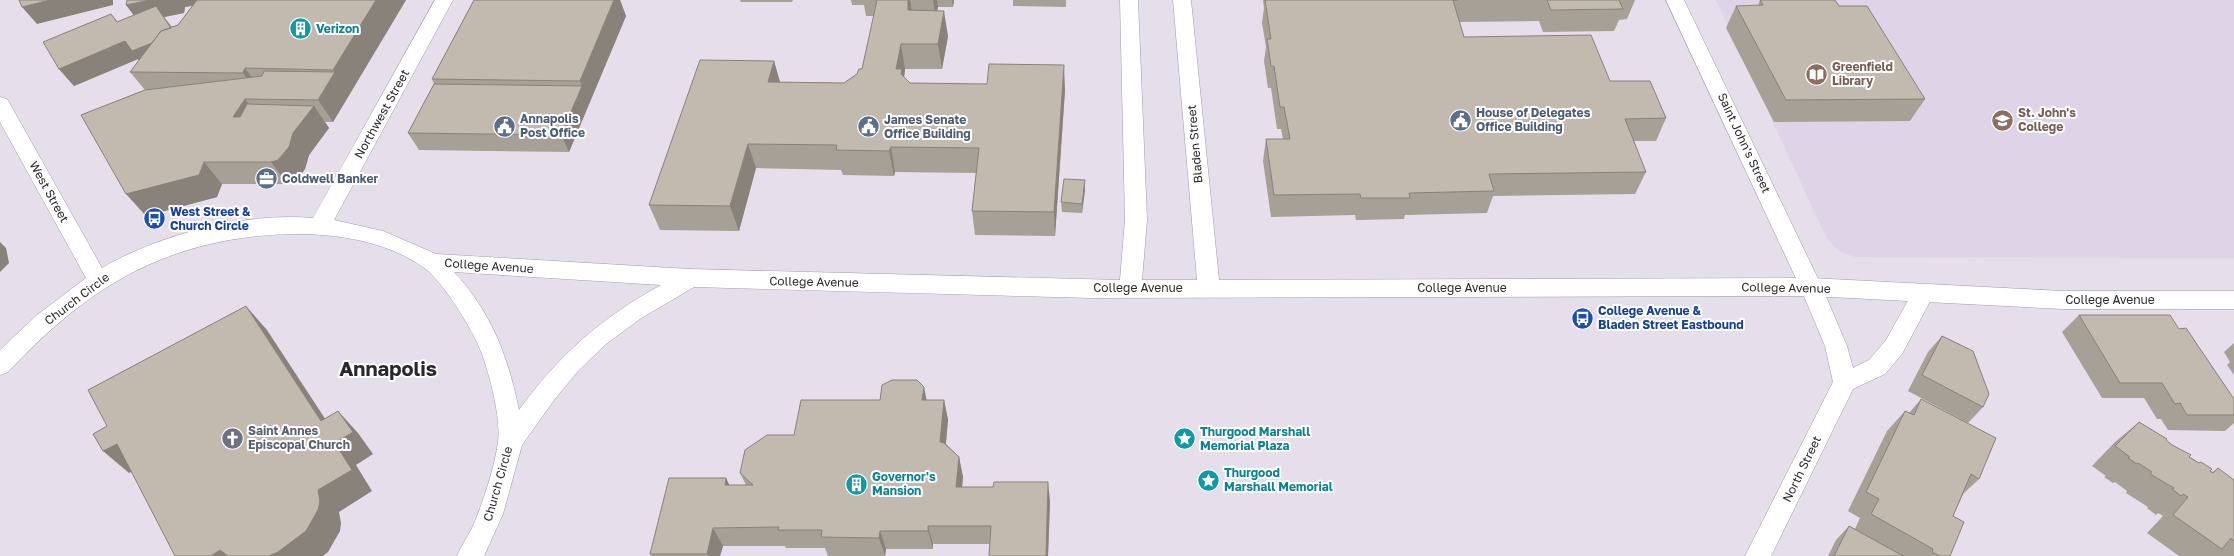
<svg xmlns="http://www.w3.org/2000/svg" width="2234" height="556" viewBox="0 0 2234 556" font-family="'Golos Text',sans-serif">
  <rect width="100%" height="100%" fill="#e6deeb"/>
  <path fill="#dfd3e7" d="M1716,0H2234V258L1855,257L1840,252L1827,239Z"/>
  <g fill="none" stroke-linecap="round" stroke-linejoin="round">
    <defs>
      <path id="minor" d="M1666,0H1684L1822,287L1847,346L1853,368L1869,360L1886,340L1915,288L1923,285L1931,288L1934,294L1902,354L1885,374L1853,389L1771,556H1745L1833,382L1825,346L1800,287Z"/>
      <path id="secondary" d="M435,0H453L334,220L383,231L436,254L690,269L1120,280L1125,220L1120,0H1138L1147,220L1142,280H1197L1173,0H1191L1219,280L1811,278L2063,291H2234V309H2063L1811,296L1092,298L694,287L640,319L606,344L578,371L554,400L522,445L503,514L484,556H457C461,546 467,538 472,528C482,506 495,466 498,442C501,417 490,377 482,354C473,330 443,281 423,267C358,221 244,229 173,255C107,278 55,322 8,372L0,375V350L37,315L86,278L0,122V97L7,99L10,104L102,268C160,234 246,212 313,218ZM454,272L661,285C601,318 559,355 519,410C508,357 492,313 454,272Z"/>
    </defs>
    <use href="#minor" stroke="#a19aa6" stroke-width="1"/>
    <use href="#secondary" stroke="#a19aa6" stroke-width="1"/>
    <use href="#minor" fill="#fff" fill-rule="evenodd"/>
    <use href="#secondary" fill="#fff" fill-rule="evenodd"/>
  </g>
  <path fill="#a7a096" fill-rule="evenodd" d="M406,0L333,122H325L329,128L309,155L305,169L295,182L288,184H222L217,197L146,216L145,90L130,72L139,60L138,59L74,86L59,69L111,14L118,22L134,15L126,5ZM192,6L178,25L172,27L164,17L184,13L185,7Z
    M474,0H620L626,16L569,152L419,150L408,133L434,84L432,79Z
    M740,0H793L792,2H741Z
    M851,0H954L953,7H938L937,11L948,36L942,69H905L904,77L910,83L1065,90L1055,236L975,235L972,211L976,173L895,172L894,176L843,175L841,170L756,168L739,231L660,230L649,205L774,61L780,82L844,83L857,74L862,69L874,16H866L864,5H852Z
    M1013,0H1066V7L1013,6Z
    M1263,0H1635L1627,19L1619,20L1614,31L1543,32L1539,21L1459,22L1464,37L1610,81L1666,118L1656,141H1633L1646,172L1635,194L1493,196L1487,213L1405,215L1404,219L1356,220L1355,215L1271,217L1263,161L1266,139H1283L1281,129H1277L1271,88H1268L1264,61L1266,47L1262,23L1264,8Z
    M1760,0L1839,6L1925,99L1910,121L1774,122L1726,28L1736,6H1758Z
    M1085,180V190L1082,213L1062,212L1061,202Z
    M2079,315L2179,329L2234,399V423L2225,431L2168,430L2161,419H2157L2144,398H2102L2062,332Z
    M1942,336L1983,407L1968,423L1908,391L1928,352Z
    M2234,343V375L2227,365L2230,362L2224,352Z
    M1921,399L1979,479L1963,494L1953,516L1950,556H1828L1836,540L1849,526L1855,529L1860,518L1848,511L1887,431L1905,411L1909,413Z
    M880,400H944L948,420L946,444L959,457L963,477L962,487L1050,501L1048,556H989L990,544H933V549H886L885,556H828L825,548H786L785,546H723L720,556H651L650,554L726,478L729,485H746L740,473L794,435Z
    M2139,422L2212,472L2218,468L2234,480V556H2179L2147,533L2163,516L2158,513L2156,515L2147,508L2148,507L2126,493L2127,491L2115,482L2113,483L2104,477L2106,476L2092,466L2115,442Z"/>
  <path fill="#88827a" d="M50,0H113V5L37,24L22,7Z
    M150,0H222L185,7L184,13L164,17L188,50L146,69L138,59L74,86L59,69L139,22L126,5Z
    M376,0H406L333,122L318,100L335,72L333,70Z
    M614,0H620L626,16L569,152L561,135L582,86L580,81Z
    M908,0H910L913,17L908,10Z
    M933,0H937L938,7L936,18Z
    M952,0H954L953,7Z
    M944,11L948,36L942,69L938,44Z
    M901,44L905,69L904,78L896,69Z
    M774,61L781,86L768,82Z
    M1064,65L1065,90L1055,236L1054,212Z
    M245,68L263,93L261,98L243,73Z
    M245,99L261,121L233,117Z
    M314,106L329,128L309,155L305,169L295,182L288,184L271,162Z
    M748,144L756,168L739,231L730,206Z
    M891,147L895,172L894,176L889,151Z
    M204,162L222,184L217,197L146,216L126,194Z
    M1085,180V190L1082,213V204Z
    M0,242L6,248L9,263L0,272Z
    M246,306L267,330L339,440L338,411L358,433L373,454L356,465L372,491L339,512L341,523L340,531L328,552L323,556H269L318,490L321,421Z
    M924,387L928,407L922,400Z
    M944,400L948,420L944,462L940,442Z
    M117,444L143,466L129,473L103,451Z
    M959,457L963,477L960,506L956,487Z
    M726,478L735,497L725,485Z
    M1048,482L1050,501L1048,556H1046Z
    M928,526L933,544V549L928,531Z
    M713,528L723,546L720,556H708L707,554Z
    M880,531L886,549L885,556L879,538Z
    M220,550L228,556H211Z"/>
  <path fill="#c2baae" stroke="#88827a" d="M19,0H50L22,7Z
    M127,0H150L126,5Z
    M197,0H376L333,70L245,68L243,73L130,72L161,31L178,25Z
    M474,0H614L580,81L432,79Z
    M877,0H908V10L944,11L938,44H901L896,69H902L901,74L910,83L987,84L989,64L1064,65L1054,212L972,211L979,148L891,147L889,151L836,150L837,145L748,144L730,206L649,205L700,60L774,61L768,82L844,83L857,74L859,69H862Z
    M1265,0H1458H1453L1464,37L1591,35L1610,81H1650L1666,118L1625,119L1646,172L1489,174L1494,191L1409,193L1410,198H1361L1360,194L1274,195L1266,139H1290L1284,107H1280L1274,66H1271L1267,39H1271Z
    M1547,0H1619L1623,9L1551,10Z
    M1760,0H1835L1839,6H1867L1925,99L1786,100L1736,6L1763,5Z
    M156,6L171,28L161,31L152,43L132,51L125,41L59,69L43,42L111,14L117,22Z
    M264,71L335,72L318,100L245,99L233,117H240L247,104L314,106L293,133L289,147L278,160L271,162H204L199,175L126,194L81,115L145,90L262,76Z
    M434,84L582,86L561,135L408,133Z
    M1064,179L1085,180L1082,204L1061,202Z
    M246,306L321,421L338,411L353,432L335,443L352,470L318,490L320,502L318,510L306,531L278,552L269,556H228L220,550L211,556H175L117,444L103,451L93,434L107,426L88,390Z
    M2079,315H2170L2179,329L2186,328L2234,399V415H2187L2180,403L2175,404L2162,383H2120Z
    M1942,336L1973,351L1989,394L1983,407L1922,375Z
    M892,380H917L924,387L922,400H944L940,442L944,443L959,457L956,487H993L994,482H1048L1046,556H989L991,526H928V531H880L879,538L821,537L822,530H778L779,527L713,528L707,554H650L669,478H726L725,485H753L740,473L745,450L767,435H794L801,400H880L882,385Z
    M1921,399L1996,438L1979,479L1971,474L1953,516L1964,522L1950,556H1940L1932,552L1933,549L1871,514L1879,499L1866,492L1905,411L1914,415Z
    M2139,422L2167,439L2166,440L2172,445L2191,455L2189,457L2199,463L2201,462L2212,469L2210,471L2213,473L2218,468L2234,480V541L2231,538L2222,549L2173,515L2188,497L2183,494L2181,496L2172,489L2174,488L2150,474L2152,472L2138,463L2137,464L2128,458L2130,457L2115,446Z
    M1849,526L1903,556H1834Z"/>
  <defs>
    <symbol id="building-disc" viewBox="-11 -11 22 22"><circle r="9.5" fill="#0f9aa8" stroke="#fff"/><path d="M-4-6H4V6H1V3H-1V6H-4ZM-2.5-4.3h1.7v1.8h-1.7ZM.8-4.3h1.7v1.8H.8ZM-2.5-1h1.7V.8h-1.7ZM.8-1h1.7V.8H.8Z" fill="#fff"/></symbol>
    <symbol id="library-disc" viewBox="-11 -11 22 22"><circle r="9.5" fill="#8d6e63" stroke="#fff"/><path d="M-6-4Q-3-5.5-.7-3.5V5Q-3 3-6 4ZM6-4Q3-5.5 .7-3.5V5Q3 3 6 4Z" fill="#fff"/></symbol>
    <symbol id="civic-disc" viewBox="-11 -11 22 22"><circle r="9.5" fill="#5c6f8a" stroke="#fff"/><path d="M-.6-6.5H3V-4.5H.6V-3L4-1V1h2V6H-6V1h2V-1L-.6-3ZM-1.2 2.5V6h2.4V2.5Z" fill="#fff"/></symbol>
    <symbol id="university-disc" viewBox="-11 -11 22 22"><circle r="9.5" fill="#8d6e63" stroke="#fff"/><path d="M0-5L7-2L0 1L-7-2ZM-4 1L0 2.5L4 1V4Q0 6-4 4Z" fill="#fff"/></symbol>
    <symbol id="office-disc" viewBox="-11 -11 22 22"><circle r="9.5" fill="#5c6f8a" stroke="#fff"/><path d="M-6-3h4V-5.5h4V-3h4V5H-6ZM-1-4.5V-3h2v-1.5ZM-6 0V1H6V0Z" fill="#fff"/></symbol>
    <symbol id="bus-disc" viewBox="-11 -11 22 22"><circle r="9.5" fill="#1a4fb4" stroke="#fff"/><path d="M-5-6H5V4H4V6H2V4H-2V6H-4V4H-5ZM-3.5-4V0h7V-4ZM-3.5 1.2v1.5H-2V1.2ZM2 1.2v1.5H3.5V1.2Z" fill="#fff"/></symbol>
    <symbol id="church-disc" viewBox="-11 -11 22 22"><circle r="9.5" fill="#6b7280" stroke="#fff"/><path d="M-1.2-6h2.4v3.5h3.3v2.4h-3.3V6h-2.4V-.1h-3.3v-2.4h3.3Z" fill="#fff"/></symbol>
    <symbol id="sight-disc" viewBox="-11 -11 22 22"><circle r="9.5" fill="#0f9aa8" stroke="#fff"/><path d="M0-6L1.8-2.2L6-1.7L2.9 1.2L3.7 5.4L0 3.3L-3.7 5.4L-2.9 1.2L-6-1.7L-1.8-2.2Z" fill="#fff"/></symbol>
  </defs>
  <g fill-rule="evenodd">
    <use href="#building-disc" x="288" y="16" width="25" height="25"/>
    <use href="#library-disc" x="1804" y="62" width="25" height="25"/>
    <use href="#civic-disc" x="1448" y="108" width="25" height="25"/>
    <use href="#university-disc" x="1990" y="108" width="25" height="25"/>
    <use href="#civic-disc" x="492" y="114" width="25" height="25"/>
    <use href="#civic-disc" x="856" y="114" width="25" height="25"/>
    <use href="#office-disc" x="254" y="166" width="25" height="25"/>
    <use href="#bus-disc" x="142" y="206" width="25" height="25"/>
    <use href="#bus-disc" x="1570" y="306" width="25" height="25"/>
    <use href="#church-disc" x="220" y="426" width="25" height="25"/>
    <use href="#sight-disc" x="1172" y="426" width="25" height="25"/>
    <use href="#sight-disc" x="1196" y="468" width="25" height="25"/>
    <use href="#building-disc" x="844" y="472" width="25" height="25"/>
  </g>
  <g text-anchor="middle" stroke-width="4" stroke-linejoin="round" paint-order="stroke">
    <g font-size="12" font-weight="bold" fill="#0d838f" stroke="#fff" text-anchor="start">
      <text x="316" y="33">Verizon</text>
      <text x="1200" y="436">Thurgood Marshall<tspan x="1200" dy="14">Memorial Plaza</tspan></text>
      <text x="1224" y="477">Thurgood<tspan x="1224" dy="14">Marshall Memorial</tspan></text>
      <text x="872" y="481">Governor's<tspan x="872" dy="14">Mansion</tspan></text>
    </g>
    <g font-size="12" font-weight="bold" fill="#785e54" stroke="#fff" text-anchor="start">
      <text x="1832" y="71">Greenfield<tspan x="1832" dy="14">Library</tspan></text>
      <text x="2018" y="117">St. John's<tspan x="2018" dy="14">College</tspan></text>
    </g>
    <g font-size="12" font-weight="bold" fill="#4e5e75" stroke="#fff" text-anchor="start">
      <text x="1476" y="117">House of Delegates<tspan x="1476" dy="14">Office Building</tspan></text>
      <text x="520" y="123">Annapolis<tspan x="520" dy="14">Post Office</tspan></text>
      <text x="884" y="124">James Senate<tspan x="884" dy="14">Office Building</tspan></text>
      <text x="282" y="183">Coldwell Banker</text>
    </g>
    <g font-size="12" fill="#2b282d" stroke="#fff">
      <text transform="translate(382 114) rotate(-61)" y="4">Northwest Street</text>
      <text transform="translate(1744 143) rotate(65)" y="4">Saint John's Street</text>
      <text transform="translate(1195 144) rotate(-95)" y="4">Bladen Street</text>
      <text transform="translate(49 192) rotate(61)" y="4">West Street</text>
      <text transform="translate(489 266) rotate(4)" y="4">College Avenue</text>
      <text transform="translate(814 282) rotate(1)" y="4">College Avenue</text>
      <text x="1138" y="292">College Avenue</text>
      <text x="1462" y="292">College Avenue</text>
      <text transform="translate(1786 288) rotate(1)" y="4">College Avenue</text>
      <text transform="translate(77 299) rotate(-37)" y="4">Church Circle</text>
      <text x="2110" y="304">College Avenue</text>
      <text transform="translate(1802 469) rotate(-64)" y="4">North Street</text>
      <text transform="translate(498 484) rotate(-74)" y="4">Church Circle</text>
    </g>
    <g font-size="12" font-weight="bold" fill="#164399" stroke="#fff" text-anchor="start">
      <text x="170" y="216">West Street &amp;<tspan x="170" dy="14">Church Circle</tspan></text>
      <text x="1598" y="315">College Avenue &amp;<tspan x="1598" dy="14">Bladen Street Eastbound</tspan></text>
    </g>
    <g font-size="12" font-weight="bold" fill="#5b616d" stroke="#fff" text-anchor="start">
      <text x="248" y="435">Saint Annes<tspan x="248" dy="14">Episcopal Church</tspan></text>
    </g>
    <g font-size="20" font-weight="bold" fill="#2b282d" stroke="#fff">
      <text x="388" y="376">Annapolis</text>
    </g>
  </g>
</svg>
